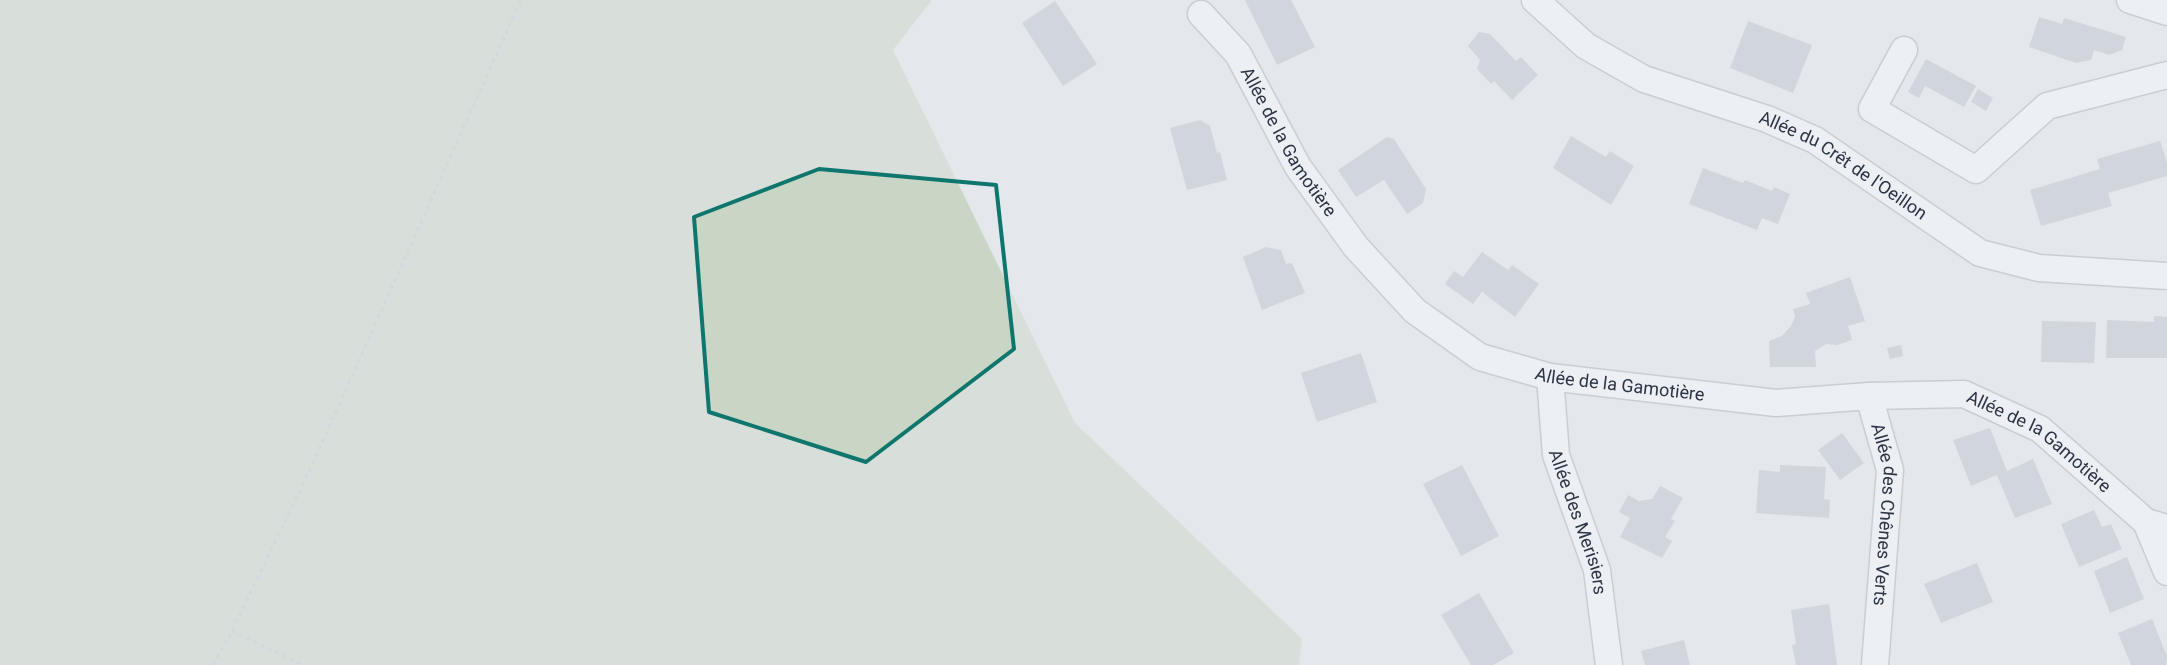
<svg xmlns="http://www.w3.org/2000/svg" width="2167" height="665" viewBox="0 0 2167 665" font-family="Roboto,sans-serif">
  <rect width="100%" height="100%" fill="#e4e7ec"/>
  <path fill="#c9d6c5" d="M0,0H932L893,50L1075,423L1302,639L1299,665H0Z"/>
  <path fill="#bbc0ca" d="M1245,0H1291L1315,47L1277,65Z
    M1055,1L1097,64L1063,86L1022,23Z
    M2039,17L2062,24L2064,18L2126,37L2122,50L2109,55L2094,50L2091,60L2076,63L2029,47Z
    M1748,21L1812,45L1793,93L1730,68Z
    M1479,32L1490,34L1516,61L1521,57L1538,75L1512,100L1494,81L1491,84L1477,69L1480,60L1468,46Z
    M1926,59L1976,86L1964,107L1925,86L1919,98L1908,92Z
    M1978,89L1993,98L1986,111L1971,102Z
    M1200,120L1210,126L1217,153L1220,152L1227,180L1187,190L1170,128Z
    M1571,136L1606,157L1610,151L1634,166L1611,205L1553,168Z
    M1387,137L1394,139L1426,189L1423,203L1407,214L1384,180L1356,197L1338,170Z
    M2160,141L2167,162V176L2108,193L2112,206L2041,226L2030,190L2100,169L2097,159Z
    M1703,168L1743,183L1745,180L1772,191L1774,187L1790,194L1778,224L1762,218L1757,230L1689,204Z
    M1266,247L1281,250L1286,264L1292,263L1305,293L1262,310L1243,257Z
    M1482,252L1508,270L1512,265L1539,284L1515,317L1482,292L1473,304L1445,284L1454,271L1463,277Z
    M1850,277L1865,321L1848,326L1852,340L1837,345L1826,344L1815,351L1816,367H1770L1769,341L1782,336L1791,326L1795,317L1793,309L1810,304L1806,293Z
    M2154,316L2167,317V358H2106L2107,320L2154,322Z
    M2042,321L2096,322L2094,363L2041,362Z
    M1901,345L1903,356L1890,359L1887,348Z
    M1361,353L1377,402L1317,422L1301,373Z
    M1990,428L2007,471L2033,459L2052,504L2015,518L1997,475L1971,486L1953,440Z
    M1842,433L1864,463L1840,480L1818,450Z
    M1462,465L1499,536L1461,556L1423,484Z
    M1780,465L1826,467L1824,499L1830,500L1829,518L1756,513L1759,470L1780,472Z
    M1660,486L1683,498L1671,519L1675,521L1665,537L1672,541L1662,558L1620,537L1630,518L1619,512L1628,495L1639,501L1652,499Z
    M2094,510L2102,527L2111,524L2122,549L2079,567L2061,524Z
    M2127,557L2144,599L2110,613L2094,571Z
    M1977,563L1993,602L1941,623L1924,584Z
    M1479,593L1514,653L1493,665H1471L1441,615Z
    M1829,604L1837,665H1796L1792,645L1796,644L1791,610Z
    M2152,619L2167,656L2166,665H2131L2118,633Z
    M1684,640L1690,665H1645L1641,651Z"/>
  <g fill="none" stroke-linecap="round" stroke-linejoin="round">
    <defs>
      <g id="street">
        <path id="s1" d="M1535,0L1586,46L1644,79L1767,119L1815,140L1980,253L2039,268L2167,276"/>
        <path d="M2130,0L2167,12"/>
        <path id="s2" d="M1201,14L1238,54L1298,167L1356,247L1415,311L1480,357L1550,377L1776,403L1869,396L1964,394L2040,429L2146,522L2167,528"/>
        <path d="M1904,50L1872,109L1976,170L2047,106L2167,75"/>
        <path id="s3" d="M1550,377L1556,455L1597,570L1609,665"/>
        <path id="s4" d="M1869,396L1890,470L1875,665"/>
        <path d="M2146,522L2167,572"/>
      </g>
    </defs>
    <use href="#street" stroke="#a9aeb7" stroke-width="29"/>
    <path stroke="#c2c5cb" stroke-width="3" stroke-dasharray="4 4" stroke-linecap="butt" d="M232,631L303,665
      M213,665L232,631L311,467L521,0"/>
    <use href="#street" stroke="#f7f8fa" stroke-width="26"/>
  </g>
  <path d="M0 0H2167V665H0ZM819,169L996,185L1014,349L866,462L709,412L694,217Z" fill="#e4e7ec" fill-opacity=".55" fill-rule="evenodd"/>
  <path fill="none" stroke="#0f766e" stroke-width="4" stroke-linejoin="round" d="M819,169L996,185L1014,349L866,462L709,412L694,217Z"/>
  <g text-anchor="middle" stroke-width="5" stroke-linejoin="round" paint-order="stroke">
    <g font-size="18" fill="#2b3445" stroke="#f4f6f9">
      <text dy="6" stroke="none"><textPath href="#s2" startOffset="156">Allée de la Gamotière</textPath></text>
      <text dy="6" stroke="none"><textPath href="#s1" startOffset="354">Allée du Crêt de l'Oeillon</textPath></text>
      <text dy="6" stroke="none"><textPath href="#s2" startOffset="591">Allée de la Gamotière</textPath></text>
      <text dy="6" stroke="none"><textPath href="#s2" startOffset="1026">Allée de la Gamotière</textPath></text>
      <text dy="6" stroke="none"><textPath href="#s4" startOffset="121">Allée des Chênes Verts</textPath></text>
      <text dy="6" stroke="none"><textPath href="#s3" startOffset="149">Allée des Merisiers</textPath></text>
    </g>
  </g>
</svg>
